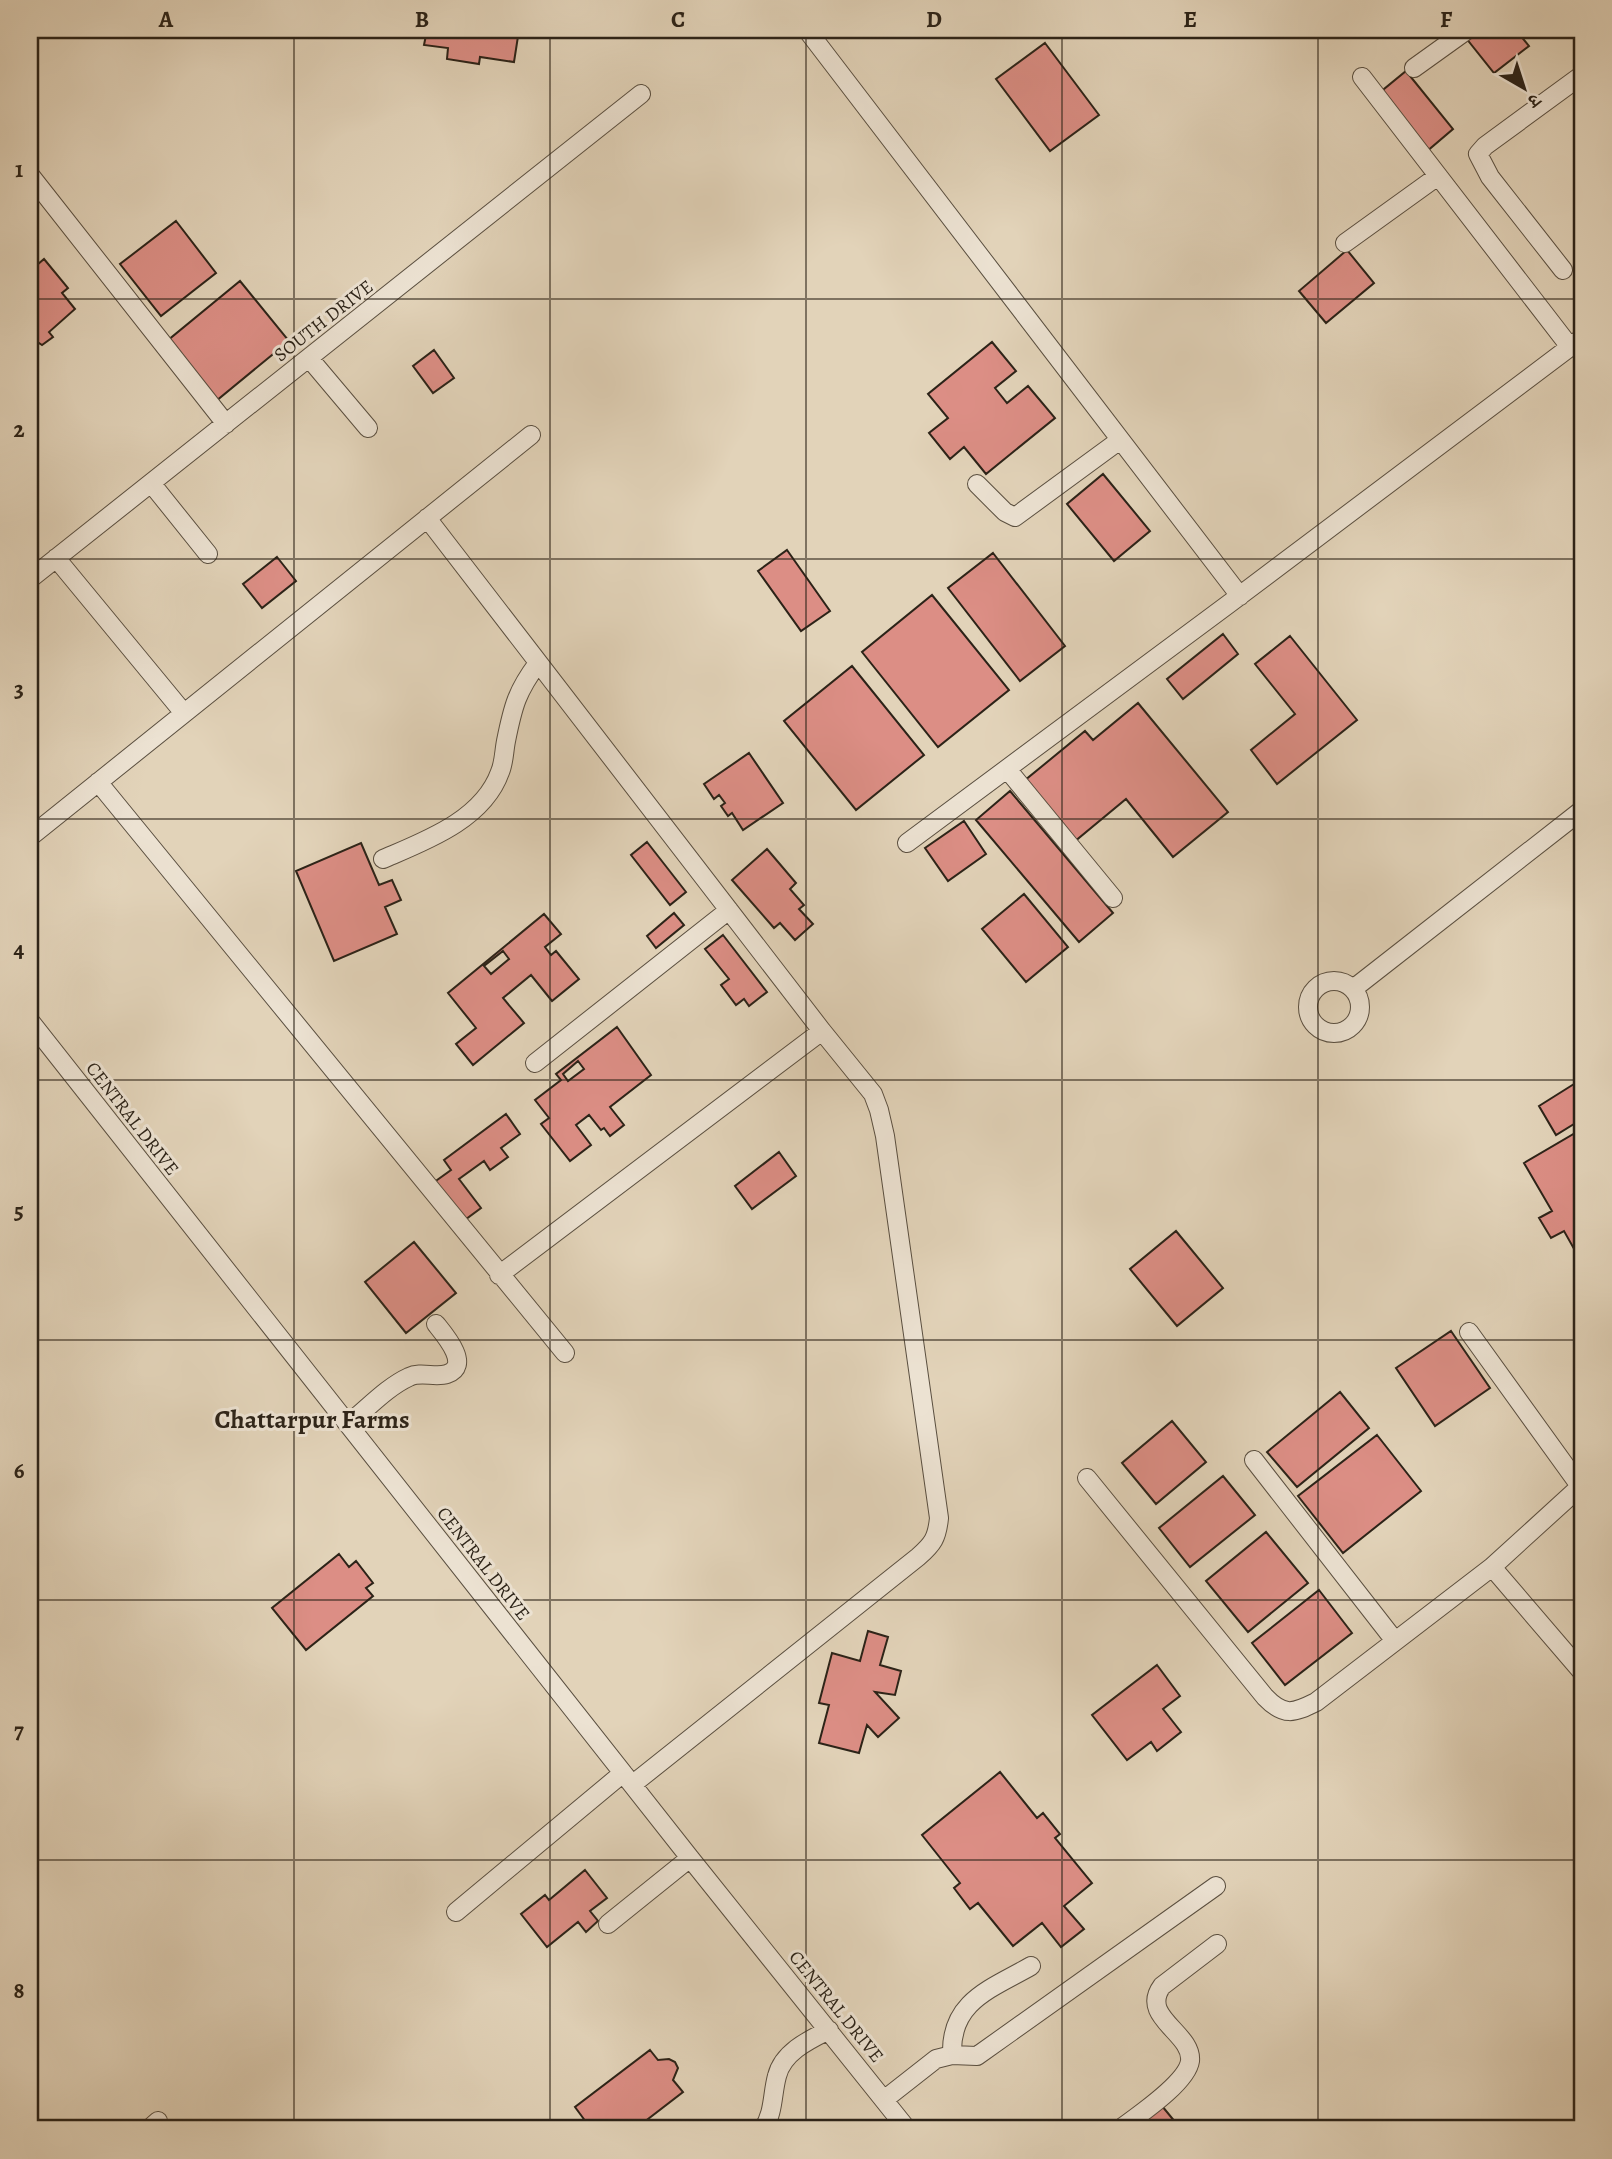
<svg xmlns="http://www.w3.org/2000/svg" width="1612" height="2159" viewBox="0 0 1612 2159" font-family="Alegreya,'Noto Serif Devanagari',serif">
  <rect width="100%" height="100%" fill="#e2d3b9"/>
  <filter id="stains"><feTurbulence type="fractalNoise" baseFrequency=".00286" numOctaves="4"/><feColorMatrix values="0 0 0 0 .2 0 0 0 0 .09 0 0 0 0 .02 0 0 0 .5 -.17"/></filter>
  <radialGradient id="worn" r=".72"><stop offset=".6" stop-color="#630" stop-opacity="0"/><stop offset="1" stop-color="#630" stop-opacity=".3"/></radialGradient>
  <path fill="#dc8e85" stroke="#2c2318" stroke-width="2" fill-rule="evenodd" d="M427,30H519L514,62L480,57L479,64L447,59L448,48L424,45Z
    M1477,30H1516L1529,46L1494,73L1466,38Z
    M1045,43L1099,115L1050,151L996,79Z
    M1406,71L1453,129L1426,152L1378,94Z
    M176,221L216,273L161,316L120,264Z
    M1347,250L1374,283L1326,323L1299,291Z
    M44,259L68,288L62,293L75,309L49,332L53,337L42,345L39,343L35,347L30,341V271Z
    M240,281L289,341L216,401L167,341Z
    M992,342L1016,371L995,388L1007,403L1028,386L1055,418L986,474L964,447L950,459L929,433L948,418L928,394Z
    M434,350L454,378L433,393L413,366Z
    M1103,474L1150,531L1114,561L1067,504Z
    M787,550L830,611L801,631L758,571Z
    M993,553L1065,646L1020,681L948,588Z
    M277,557L296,581L262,608L243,584Z
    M932,595L1009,690L938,747L862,652Z
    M1223,634L1238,654L1183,699L1167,679Z
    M1290,636L1357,720L1277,784L1251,750L1295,714L1255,664Z
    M852,666L924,755L856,810L784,721Z
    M1138,703L1228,812L1173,857L1126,799L1074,842L1024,781L1085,731L1093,740Z
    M749,753L783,803L743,830L732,813L728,816L721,806L725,803L719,795L714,799L704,784Z
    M1010,791L1113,913L1079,942L976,820Z
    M964,821L986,854L948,881L925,848Z
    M647,842L686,892L670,905L631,855Z
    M361,843L379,885L392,880L401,900L385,907L397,934L334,961L296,871Z
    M767,849L796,883L790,889L804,905L799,909L813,924L795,940L780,923L774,928L732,880Z
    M1024,894L1068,947L1026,982L982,929Z
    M674,913L684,925L656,948L647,936Z
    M544,914L561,934L545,947L551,955L556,951L579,979L552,1001L531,975L503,998L524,1023L473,1065L456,1044L476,1028L448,993ZM503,951L509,959L491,974L484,966Z
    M723,935L767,992L749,1006L744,999L736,1005L721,985L729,979L705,949Z
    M617,1027L651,1075L610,1107L624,1125L610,1136L604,1128L601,1130L589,1115L576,1125L591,1145L570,1161L541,1124L549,1118L535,1100L561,1080L556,1074ZM578,1061L584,1069L568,1081L563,1074Z
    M1582,1079V1119L1556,1135L1539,1106Z
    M506,1114L520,1134L501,1148L508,1157L490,1170L484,1161L459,1179L481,1208L462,1222L433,1183L451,1170L444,1160Z
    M1582,1129V1263L1564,1231L1551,1238L1539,1218L1552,1211L1524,1163Z
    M779,1152L796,1176L752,1209L735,1186Z
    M1176,1231L1223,1288L1177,1326L1130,1269Z
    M414,1242L456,1293L406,1333L365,1282Z
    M1451,1331L1490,1388L1435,1426L1396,1368Z
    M1340,1392L1369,1428L1297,1487L1267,1452Z
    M1172,1421L1206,1462L1156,1504L1122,1463Z
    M1377,1435L1421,1491L1343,1553L1298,1496Z
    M1223,1476L1255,1515L1190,1567L1159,1528Z
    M1266,1532L1308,1583L1248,1632L1206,1581Z
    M339,1554L349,1567L356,1561L373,1583L366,1588L373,1596L306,1650L272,1608Z
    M1319,1590L1352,1633L1285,1685L1252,1643Z
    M868,1631L888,1637L880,1665L901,1671L895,1695L875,1692L899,1718L878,1737L867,1725L859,1753L819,1743L829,1705L819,1703L832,1653L860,1661Z
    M1157,1665L1180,1696L1163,1709L1181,1732L1157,1751L1151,1742L1127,1760L1092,1715Z
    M1000,1772L1037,1818L1043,1813L1060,1834L1055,1838L1092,1883L1064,1906L1084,1929L1061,1947L1042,1923L1013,1946L978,1903L970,1909L954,1888L960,1883L922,1835Z
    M585,1870L607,1898L590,1911L598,1921L586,1932L578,1922L547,1947L521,1914L545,1895L549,1900Z
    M650,2050L658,2060L669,2059L675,2062L678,2068L673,2080L683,2092L639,2126L641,2129H585L582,2125L586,2122L575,2107Z
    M1162,2106L1181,2129H1133Z"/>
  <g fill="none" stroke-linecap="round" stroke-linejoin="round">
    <defs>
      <path id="street" d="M807,30L1240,596
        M1414,68L1467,30
        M1362,77L1570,347
        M30,175L226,424
        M1345,243L1438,176
        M1563,270L1490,177L1478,154L1485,146L1582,75
        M309,358L368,428
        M151,483L208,554
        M977,484L1005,512L1015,517L1120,440
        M427,518L822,1031L873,1094L879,1110L885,1136L939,1518C937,1538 933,1544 918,1557L633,1784
        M56,558L183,712
        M30,579L641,94
        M1007,769L1113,898
        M98,782L565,1353
        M30,837L531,435
        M907,843L1230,603L1582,338
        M383,859C425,841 483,820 500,772C504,763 504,751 506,741C513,706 517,691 538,663
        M1308 1007a26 26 0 1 1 52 0a26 26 0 1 1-52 0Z
        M1353,989L1582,810
        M30,1021L690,1858L907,2129
        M535,1063L729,910
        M499,1275L822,1031
        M1469,1332L1580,1486
        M348,1424C367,1409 387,1387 409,1377C421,1371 435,1378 447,1374C472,1366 444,1334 436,1324
        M1254,1460L1395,1641
        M1087,1478L1265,1697C1284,1717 1294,1713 1316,1702L1492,1567L1582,1485
        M1492,1567L1582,1672
        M456,1912L623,1773
        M608,1924L690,1858
        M952,2055C950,2001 991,1989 1031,1966
        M885,2099L936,2059L952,2055L977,2056L1216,1886
        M149,2129L158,2121
        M763,2129C774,2113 772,2094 777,2076C783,2052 809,2040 829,2030
        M1120,2129C1137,2116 1187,2083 1190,2061C1193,2033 1139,2017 1162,1986L1217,1944"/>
    </defs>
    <use href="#street" stroke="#5a4f40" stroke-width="20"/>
    <use href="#street" stroke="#ece2d2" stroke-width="18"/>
  </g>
  <path fill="none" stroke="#2c2318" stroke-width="2" stroke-opacity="0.55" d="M294,30V2129M550,30V2129M806,30V2129M1062,30V2129M1318,30V2129M30,299H1582M30,559H1582M30,819H1582M30,1080H1582M30,1340H1582M30,1600H1582M30,1860H1582"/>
  <g text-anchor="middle" stroke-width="6" stroke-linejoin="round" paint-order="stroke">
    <g font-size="19" fill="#2c2318" stroke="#ece2d2">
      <text transform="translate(323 320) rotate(-38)" y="7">SOUTH DRIVE</text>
      <text transform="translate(133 1118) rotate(52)" y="7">CENTRAL DRIVE</text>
      <text transform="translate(484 1563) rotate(52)" y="7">CENTRAL DRIVE</text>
      <text transform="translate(837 2006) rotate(51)" y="7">CENTRAL DRIVE</text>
    </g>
    <g font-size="26" font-weight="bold" fill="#2c2318" stroke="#ece2d2">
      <text x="312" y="1428">Chattarpur Farms</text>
    </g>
  </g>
  <rect width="1612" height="2159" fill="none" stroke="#e2d3b9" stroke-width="77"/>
  <g transform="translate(1524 88) rotate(141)" stroke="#ece2d2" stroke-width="5" paint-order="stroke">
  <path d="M0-5L12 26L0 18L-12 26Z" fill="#2c2318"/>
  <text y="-10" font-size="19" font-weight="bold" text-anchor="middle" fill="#2c2318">उ</text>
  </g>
  <rect x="38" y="38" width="1536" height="2082" fill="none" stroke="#2c2318" stroke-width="2.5"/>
  <g font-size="23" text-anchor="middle" font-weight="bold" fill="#2c2318">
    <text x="166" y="27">A</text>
    <text x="422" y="27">B</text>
    <text x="678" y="27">C</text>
    <text x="934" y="27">D</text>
    <text x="1190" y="27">E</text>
    <text x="1446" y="27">F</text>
    <text x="19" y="177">1</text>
    <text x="19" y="437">2</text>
    <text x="19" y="697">3</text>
    <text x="19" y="957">4</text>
    <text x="19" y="1218">5</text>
    <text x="19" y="1478">6</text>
    <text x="19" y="1738">7</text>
    <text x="19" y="1998">8</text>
  </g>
  <rect width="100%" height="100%" filter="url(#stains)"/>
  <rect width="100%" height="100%" fill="url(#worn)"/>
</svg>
